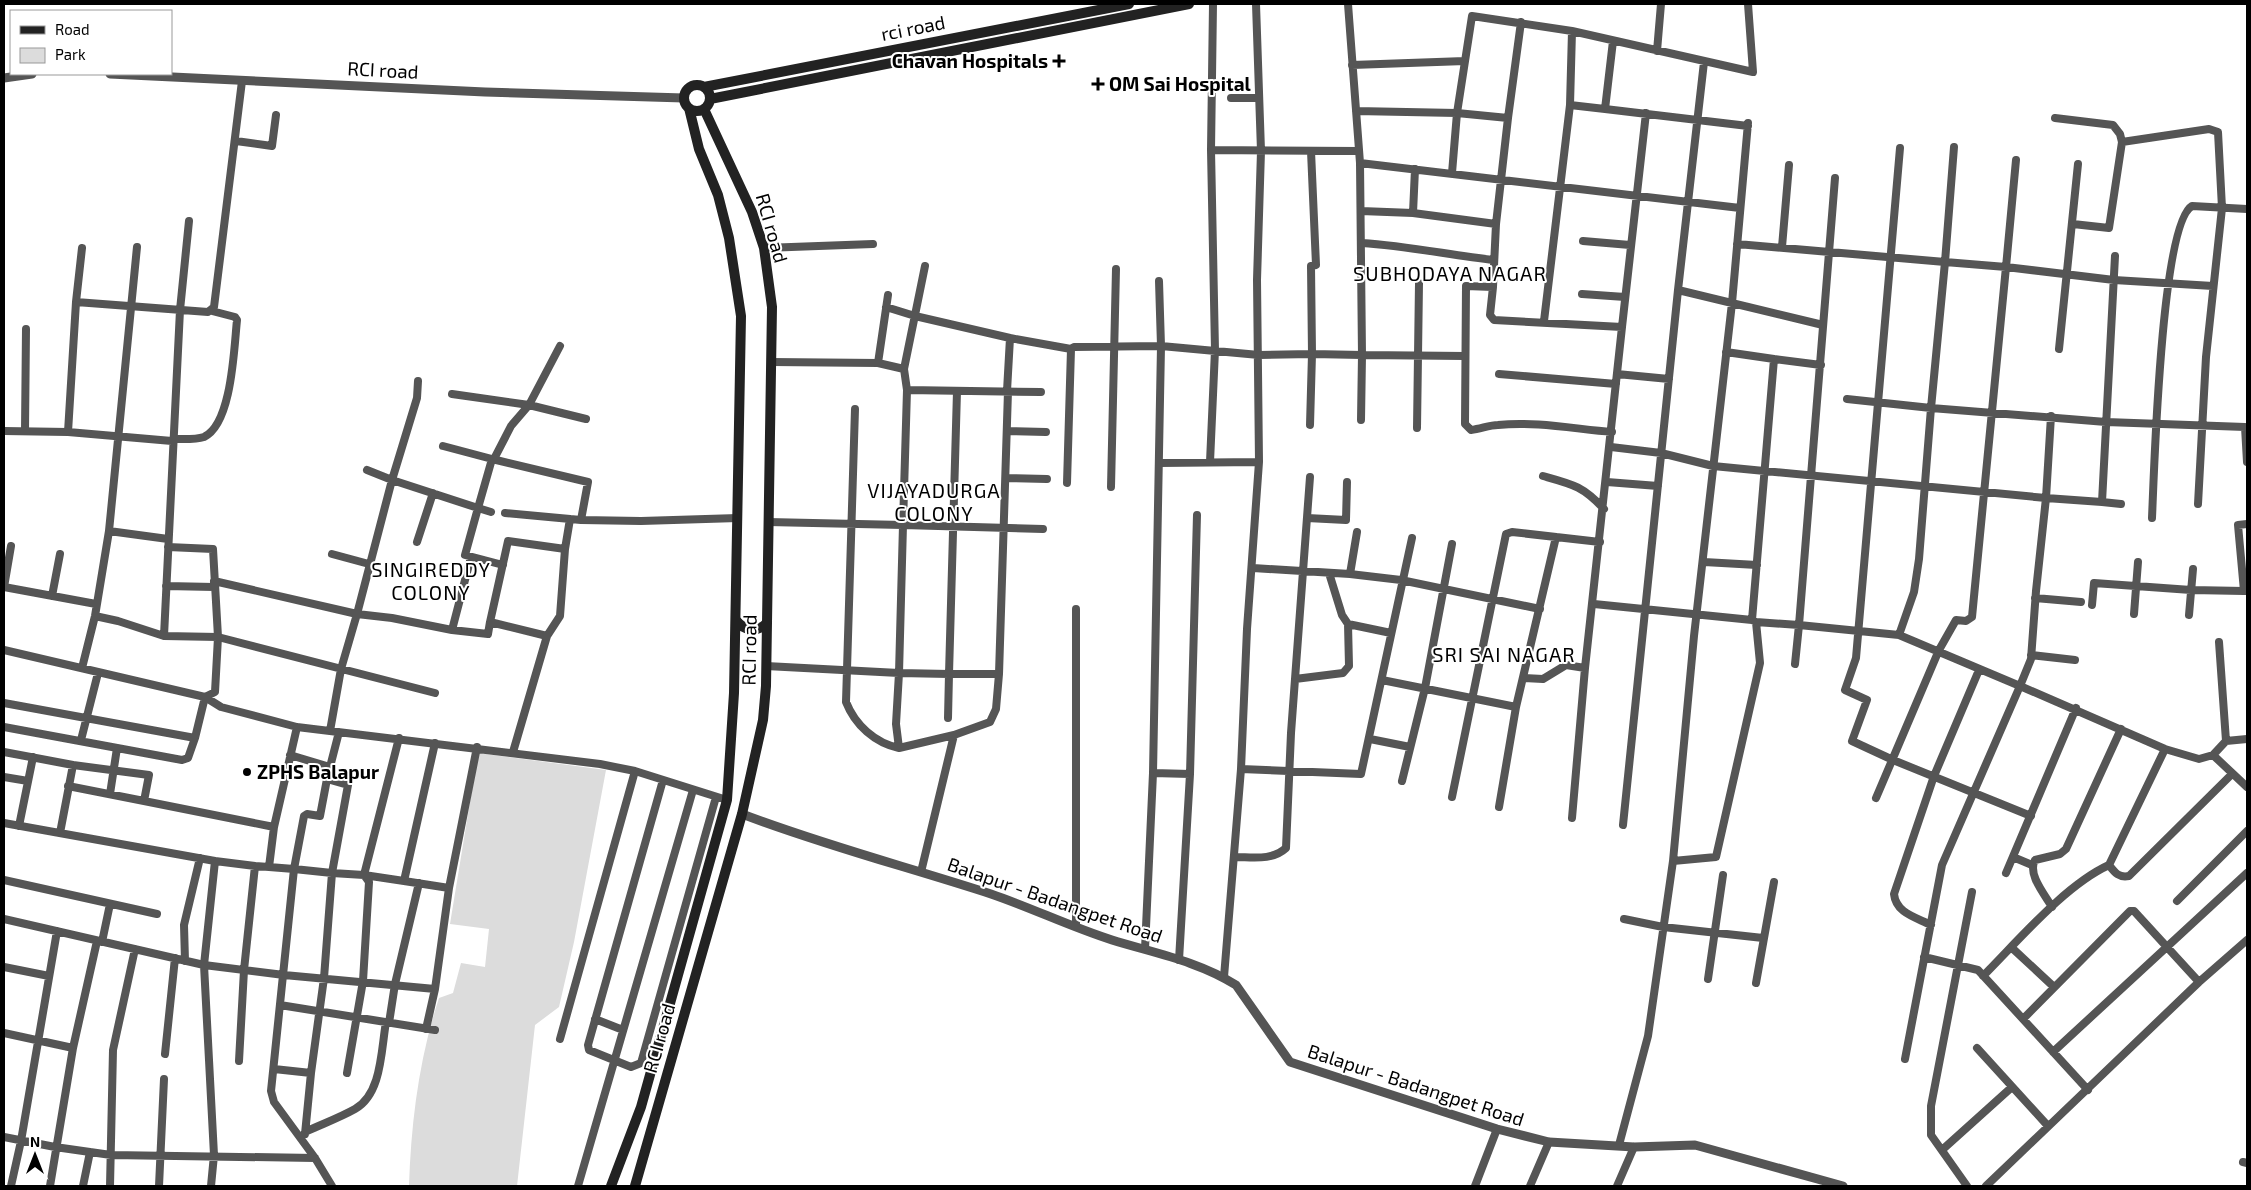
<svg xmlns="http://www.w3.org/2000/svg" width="2251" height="1190" viewBox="0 0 2251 1190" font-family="'Exo 2',sans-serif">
  <rect width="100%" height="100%" fill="#fff"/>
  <path fill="#dcdcdc" d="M478,753L606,770L574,942L559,1007L535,1025L517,1186H409C411,1123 419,1058 439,998L453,993L461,963L485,967L489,929L450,924Z"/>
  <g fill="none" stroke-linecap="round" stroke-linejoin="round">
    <path stroke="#555" stroke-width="8" d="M1348,4L1360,163L1740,208
      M1657,51L1661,4
      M1352,65L1465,61
      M1231,98H1259
      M1570,105L1605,109L1613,41
      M1605,109L1748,126
      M1356,111L1457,113L1508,118L1521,22
      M1508,118L1496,224L1493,287L1466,286L1465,424L1471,430C1481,429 1489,425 1498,425C1535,421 1575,429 1612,432
      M2055,118L2113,125L2120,134L2122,142L2109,228L2073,224
      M236,141L272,146L276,115
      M2122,142L2209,129L2218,132L2222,208L2206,357L2198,504
      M1900,148L1856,658L1845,690L1867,700L1852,741L1893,760L2031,816
      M1211,150L1359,151
      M2016,160L2006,267L2114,280L2213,286
      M1360,163L1362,355L1465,356
      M1452,173L1457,113L1472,16L1572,31L1753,72L1748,4
      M1835,178L1799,625L1899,635L2020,686L2031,659L2036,591L2046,498L2102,502L2115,256
      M1361,211L1413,213L1496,224
      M1413,213L1415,169
      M1583,241L1630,245
      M1362,243C1407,246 1450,255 1494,260
      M1737,244L1945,262L1931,408L1847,399
      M1782,247L1789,165
      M764,248L873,244
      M1493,287L1490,315L1494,320L1622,327L1585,668L1572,818
      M1678,290L1823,325
      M1582,294L1625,297
      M76,302L82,248
      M886,307L915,316L1010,338L1007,391
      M1544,321L1570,105L1572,31
      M1622,327L1646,113
      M1010,338L1071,349
      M2059,349L2078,164
      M1726,352L1774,359
      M772,362L878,363L888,295
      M904,369L925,266
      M1499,374L1616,384
      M1617,374L1669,379
      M907,390L1041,392
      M957,391L949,674H999L1008,391
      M452,394L529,405L586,419
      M855,409L846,702C855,725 875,743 899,748
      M1310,425L1312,354L1362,355L1361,420
      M1417,428L1419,283
      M25,430L26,329
      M4,431L68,432L172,441
      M1007,431L1046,432
      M68,432L76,302L208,312L214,307L242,81
      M173,439C182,439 195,440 204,437C232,424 234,348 237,320L235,317L212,311
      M443,446L492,459L495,457L511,426L529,405L560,346
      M1611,447L1661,453L1713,466L2046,498L2051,416
      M1210,462L1215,350L1211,150L1213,4
      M1159,463L1259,462
      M367,470L392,480L417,398L418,381
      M1543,476C1572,484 1583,486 1604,509
      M1006,478L1047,479
      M1607,482L1658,486
      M1067,483L1071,349L1074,347L1161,346L1159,281
      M1111,487L1116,269
      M2102,502L2121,504
      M491,512L478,508L492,459L588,482L581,520
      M505,513L581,520L641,521L738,518
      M1307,518L1346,520L1347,482
      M2152,518C2154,474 2161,224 2192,206L2247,209
      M768,522L903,525L907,390L904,369L878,363
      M2247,524L2238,525L2244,591H2247
      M109,531L137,247
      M417,542L433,493
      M332,554L369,564
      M1704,562L1757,565
      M1253,568L1350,574L1401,580L1540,609
      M1350,574L1357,532
      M214,581L357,614L392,480L478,508L465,555L503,565
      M166,586L214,587
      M4,587L96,604
      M4,587L11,546
      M52,596L60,554
      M2035,598L2081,602
      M1594,604L1752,620
      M2092,605L2094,583L2191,590L2244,591
      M1076,609V926
      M2134,614L2138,562
      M2189,615L2193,569
      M95,616L118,621L164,636L218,637L435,693
      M1756,622L1799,625L1795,664
      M1348,624L1391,633
      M452,630L488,634L490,622
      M1899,635L1914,592L1919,559L1931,408L2106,422L2245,427L2247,462
      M164,636L180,310L189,221
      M547,636L560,616L565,549
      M2219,642L2226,741
      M4,650L205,697L221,707L297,727L600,764L635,771L727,800
      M2031,655L2075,660
      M766,666L899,673L896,724L899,748L954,735
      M82,668L95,616L109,531L168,539
      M1524,678L1543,679L1566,665L1585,668
      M1295,679L1343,673L1349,666L1348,624L1342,615L1329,573
      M1382,680L1516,707
      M4,703L195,738L205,697L215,692L218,637L213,549L168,547
      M948,718L949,674L899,673L903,525L1043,529
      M4,727L182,760L188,758L195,738
      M330,731L341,669L357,614L392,618L452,630L471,557
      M1370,739L1410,747
      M81,740L98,673
      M4,752L73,765L149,775L144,801L68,786
      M513,752L547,636L490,622L508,541L565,549L570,519
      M290,755L330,767L327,779L348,785L332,873L364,875L399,738
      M2213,755L2247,787
      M330,767L339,732
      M1241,769L1361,774L1412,538
      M1153,773L1190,774
      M4,777L28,781
      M663,780L588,1045L589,1050L631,1067L641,1063L716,797
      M1402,781L1425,688L1452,544
      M110,794L117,748
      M1452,797L1506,534L1512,532L1600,542
      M1876,798L1939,650L1956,620L1966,621L1972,617L2006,267L1945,262L1954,147
      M144,801L274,827L269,867L255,866L244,970L239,1061
      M1499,807L1516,707L1556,537
      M4,823L215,861L204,965L284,975L435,989
      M1623,825L1678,290L1704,62
      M19,826L33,757
      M274,827L297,727
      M60,833L73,765
      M1235,857C1252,857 1272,861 1286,848L1291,733L1310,477
      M2013,857L2032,865
      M215,861L255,866
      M1673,861L1716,857L1760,663L1756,622L1752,620L1774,359L1821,365
      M2109,865C2115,873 2119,878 2129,876L2232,774
      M269,867L294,869L304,816L307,814L320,816L327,779
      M921,872L954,735L990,722L996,709L999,674
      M2006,873L2076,708
      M4,880L157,914
      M404,881L449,888L435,989L426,1029
      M449,888L477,747
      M2177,901L2247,831
      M2052,907C2045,895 2027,874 2035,860L2060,854L2066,849L2121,729
      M4,919L204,965L214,1155L211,1186
      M1624,919L1663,927L1763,938
      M1931,925C1915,917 1896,913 1894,894L1934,776L1979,670
      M102,942L110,904
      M2011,947L2054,987
      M1145,949L1153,773L1161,346L1259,355L1312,354L1311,266L1316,265L1311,151
      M1924,957L1978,970L2088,1090
      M1179,960L1190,774L1197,515
      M185,961L184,925L200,858
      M4,967L49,976
      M1983,976C2018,941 2065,885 2109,865L2165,749
      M1224,977L1241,769L1247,629L1259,462L1257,280L1261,151L1256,4
      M1708,979L1723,875
      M1756,983L1774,882
      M280,1005L435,1030
      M595,1019L623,1030
      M2023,1019L2130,911H2134L2199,982
      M389,1023L395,984L419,883
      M4,1033L73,1048
      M560,1039L635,771
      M1977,1048L2048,1126
      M2053,1052L2247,873
      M165,1054L175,958
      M1905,1059L1942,865L2020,686L2165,749L2199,759L2213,755L2226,741L2247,739
      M274,1069L311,1073L324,978L332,873L294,869L271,1091L274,1102L315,1158L332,1186
      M347,1073L363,981L369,882L364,875L404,881L435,743
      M305,1132C322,1124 339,1118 355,1109C382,1094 381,1050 386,1022
      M305,1134L311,1073
      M4,1137L55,1147L111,1155L315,1158
      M1619,1145L1648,1036L1673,861L1694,636L1732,303L1748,123
      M1942,1150L2012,1087
      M2243,1162L2247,1163
      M11,1186L21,1141L57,931
      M50,1186L73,1048L97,941
      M83,1186L90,1152
      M110,1186L113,1050L135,949
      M159,1186L164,1079
      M578,1186L693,790
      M1475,1186L1497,1129
      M1530,1186L1549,1142
      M1617,1186L1634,1147
      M1967,1186L1931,1135V1106L1972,892
      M1986,1186L2199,982L2247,940"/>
    <path stroke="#555" stroke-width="9" d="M110,74L485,92L684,98
      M4,78L32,74
      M742,814C823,845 908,867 991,894C1032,908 1071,927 1112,940C1154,953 1198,961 1236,985L1290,1062L1497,1129L1549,1142L1634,1147L1695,1145L1843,1186"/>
    <path stroke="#222" stroke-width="10" d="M684 98a13 13 0 1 1 26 0a13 13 0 1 1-26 0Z
      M704,87L1129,4
      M710,99L1189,4
      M736,620C744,631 757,633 767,623
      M611,1186L641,1107L727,800L734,693L741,316L729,238L718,195L699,149L689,108
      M635,1186L742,814L763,720L766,686L772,307L764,248L752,212L704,109"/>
  </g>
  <g fill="#000" stroke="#fff" stroke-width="2">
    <path d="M1056.5 53.5h5v5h5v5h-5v5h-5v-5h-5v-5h5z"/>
    <path d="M1095.5 76.5h5v5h5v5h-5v5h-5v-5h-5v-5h5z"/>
    <circle cx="247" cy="772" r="5"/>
  </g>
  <g text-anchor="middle" stroke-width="4" stroke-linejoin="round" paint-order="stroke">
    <g font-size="19" fill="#000" stroke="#fff">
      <text transform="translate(913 28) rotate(-11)" y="7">rci road</text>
      <text transform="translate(383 70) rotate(3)" y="7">RCI road</text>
      <text transform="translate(772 228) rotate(74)" y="7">RCI road</text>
      <text transform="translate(749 650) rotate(-89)" y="7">RCI road</text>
      <text transform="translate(1055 900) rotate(19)" y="7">Balapur - Badangpet Road</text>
      <text transform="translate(659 1038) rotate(-74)" y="7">RCI road</text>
      <text transform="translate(1416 1085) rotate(18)" y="7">Balapur - Badangpet Road</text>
    </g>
    <g font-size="19" font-weight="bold" fill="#000" stroke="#fff" text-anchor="start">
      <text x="1048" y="68" text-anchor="end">Chavan Hospitals</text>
      <text x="1109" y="91">OM Sai Hospital</text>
      <text x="257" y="779">ZPHS Balapur</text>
    </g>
    <g font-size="20" letter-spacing="1" fill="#000" stroke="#fff">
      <text x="1450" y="281">SUBHODAYA NAGAR</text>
      <text x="934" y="498">VIJAYADURGA<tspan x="934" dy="23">COLONY</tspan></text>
      <text x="431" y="577">SINGIREDDY<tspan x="431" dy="23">COLONY</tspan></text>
      <text x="1504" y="662">SRI SAI NAGAR</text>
    </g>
  </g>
  <rect width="2251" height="1190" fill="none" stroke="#000000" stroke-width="10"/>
  <rect x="10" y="10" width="162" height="65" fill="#ffffff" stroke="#999999"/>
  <rect x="20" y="26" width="25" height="8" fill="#222222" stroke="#999999"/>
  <text x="55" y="35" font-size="15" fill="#000000">Road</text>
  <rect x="20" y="48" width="25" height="15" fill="#dcdcdc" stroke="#999999"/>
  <text x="55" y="60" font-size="15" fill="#000000">Park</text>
  <g transform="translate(35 1155)" stroke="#ffffff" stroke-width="4" paint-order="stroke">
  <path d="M0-4L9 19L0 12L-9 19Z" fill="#000000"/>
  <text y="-8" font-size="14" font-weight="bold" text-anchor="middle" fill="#000000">N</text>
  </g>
</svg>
